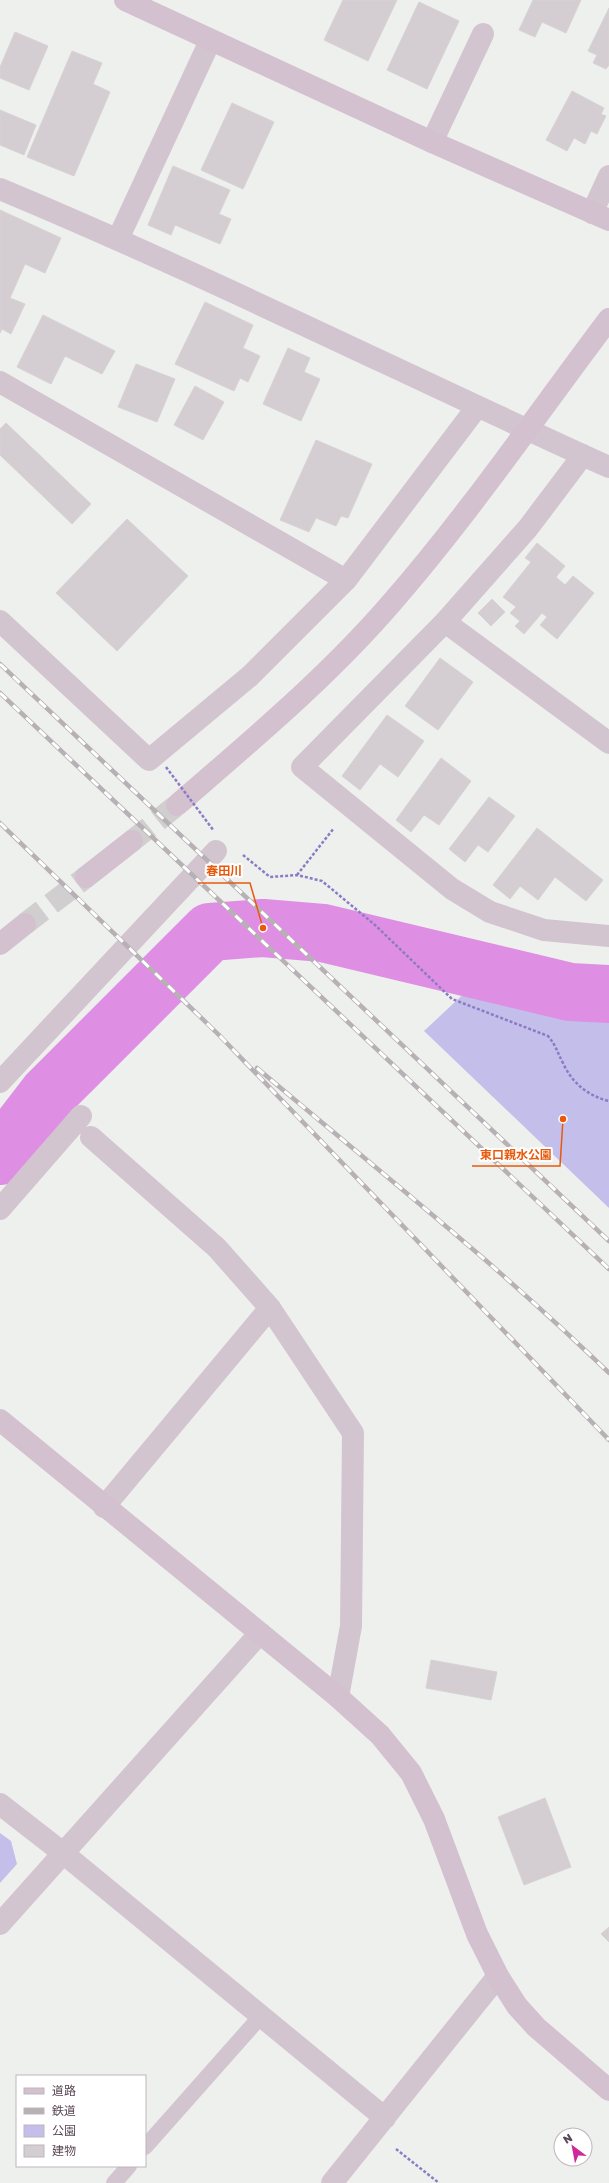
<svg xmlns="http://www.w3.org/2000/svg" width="609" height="2183" viewBox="0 0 609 2183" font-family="'Golos Text','Noto Sans JP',sans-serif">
  <rect width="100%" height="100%" fill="#eef0ed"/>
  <path fill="#c4bfea" d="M471,987L595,1009L609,1010V1208L424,1031Z
    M0,1833L11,1841L17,1864L0,1883Z"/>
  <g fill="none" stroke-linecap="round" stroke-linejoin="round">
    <path stroke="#df8fe3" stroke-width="58" d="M0,1156L48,1094L210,932L263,928L323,933L570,992L609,994"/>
  </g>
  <path fill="#d4cdd1" stroke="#d8d2d5" d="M343,0H397L368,61L324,40Z
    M533,0H581L566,33L542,22L535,37L519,30Z
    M419,2L459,21L427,89L387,70Z
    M609,8V65L606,69L593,63L597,55L588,51Z
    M15,32L48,46L29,90L0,78V67Z
    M72,51L102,63L93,84L110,92L74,176L27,157Z
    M572,91L604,108L601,114L606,116L597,134L591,131L585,144L574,138L567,151L546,140Z
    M232,103L274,122L243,189L201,170Z
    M0,110L36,125L24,155L0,145Z
    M173,166L230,190L219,214L231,219L220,244L175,225L171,235L148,225Z
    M0,210L61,238L45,273L25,264L10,298L25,304L11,334L2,329L0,333Z
    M205,302L253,325L243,348L260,356L248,382L240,378L234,391L175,364Z
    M43,315L115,351L102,374L65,356L51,384L17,367Z
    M288,348L310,358L304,372L320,379L301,421L263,404Z
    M136,364L175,379L157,422L118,407Z
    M195,386L224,402L203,440L174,425Z
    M6,423L91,504L72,524L0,455V429Z
    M316,440L372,464L348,518L341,516L336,526L316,518L309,532L280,520Z
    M127,519L188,576L117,651L56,593Z
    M537,543L565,566L556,577L565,585L573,576L594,593L557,639L540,625L547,617L542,613L524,634L515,626L520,621L510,613L516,607L503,597L531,562L525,558Z
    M492,599L505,612L491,626L478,613Z
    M440,658L473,682L438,730L405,706Z
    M387,715L424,741L398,777L380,764L360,790L342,776Z
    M441,758L471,781L439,825L424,815L411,832L396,820Z
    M489,797L515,816L488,852L478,845L465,862L449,849Z
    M537,828L603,880L586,901L555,877L538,900L520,886L510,899L493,885Z
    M431,1660L497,1672L491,1700L426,1688Z
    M545,1798L571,1867L524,1885L498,1817Z
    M609,1927V1942L601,1934Z"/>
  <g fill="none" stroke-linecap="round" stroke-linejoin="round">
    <path stroke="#d0cecf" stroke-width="22" stroke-dasharray="22 11" stroke-linecap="butt" d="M132,841L177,805
      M25,924L86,877"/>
    <path stroke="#8d7ac5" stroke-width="2.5" stroke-dasharray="3 2" stroke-linecap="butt" d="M243,855L270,877L297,875L322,881L375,925L452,999L548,1036C557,1047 557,1052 563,1063C572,1083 588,1096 609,1101
      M297,875L334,828
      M396,2149L439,2183"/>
    <path stroke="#d3c5d0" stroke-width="16" d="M145,2147L261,2016
      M114,2183L129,2166"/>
    <path stroke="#d3c5d0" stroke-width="22" d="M432,142L483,34
      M0,189C206,275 406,375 609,467
      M592,213L609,176
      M118,239L210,41
      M0,382L346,580
      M583,455L528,528L445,622L302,767L452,889L490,912L544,930L609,936
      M0,621L149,760L250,676L346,580L477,407
      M445,622L609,743
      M0,1082L216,851
      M91,1137L217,1248L270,1308L353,1433L351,1626L338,1697
      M0,1209L81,1116
      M104,1507L270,1308
      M0,1804L63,1853L385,2118
      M0,1924L260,1633
      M332,2183L498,1976"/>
    <path stroke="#d4c1cf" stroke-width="22" d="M125,0L432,142L609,220
      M177,805C252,740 329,676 394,600C471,511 538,413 609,319
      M86,877L132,841
      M0,944L25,924
      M0,1420L338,1697L380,1735L411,1773L434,1819L477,1934L498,1976L517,2006L536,2027L609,2090"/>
    <defs>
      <path id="rail" d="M0,664L609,1241
        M0,693L609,1269
        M0,823L219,1035L609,1440
        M257,1068C375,1168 498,1265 609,1373"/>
    </defs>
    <use href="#rail" stroke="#b7b0b4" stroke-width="4.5"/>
    <use href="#rail" stroke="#fff" stroke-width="3" stroke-dasharray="9" stroke-linecap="butt"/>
    <path stroke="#8d7ac5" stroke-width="2.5" stroke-dasharray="3 2" stroke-linecap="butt" d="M166,767L214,831"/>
  </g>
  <path fill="none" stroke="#e8590c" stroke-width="1.5" d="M263 928L250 883H198M563 1119L560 1166H472"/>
  <g fill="#e8590c" stroke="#fff" stroke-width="1.5">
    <circle cx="263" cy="928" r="4"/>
    <circle cx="563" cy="1119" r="4"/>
  </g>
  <g font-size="12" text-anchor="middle" font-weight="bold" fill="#e8590c" stroke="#fff" stroke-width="4" stroke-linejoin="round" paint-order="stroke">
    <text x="224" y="875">春田川</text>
    <text x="516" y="1159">東口親水公園</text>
  </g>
  <rect x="16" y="2075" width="130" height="92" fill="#ffffff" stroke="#bdb5bb"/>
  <rect x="24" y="2088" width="20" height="6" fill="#d4c1cf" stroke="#bdb5bb"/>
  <text x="52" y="2095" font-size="12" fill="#594755">道路</text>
  <rect x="24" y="2108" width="20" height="6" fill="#b7b0b4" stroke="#bdb5bb"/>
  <text x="52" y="2115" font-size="12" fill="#594755">鉄道</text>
  <rect x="24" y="2125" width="20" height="12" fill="#c4bfea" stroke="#bdb5bb"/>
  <text x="52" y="2135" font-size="12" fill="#594755">公園</text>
  <rect x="24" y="2145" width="20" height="12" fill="#d4cdd1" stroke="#bdb5bb"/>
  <text x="52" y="2155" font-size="12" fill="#594755">建物</text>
  <g transform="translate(573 2147) rotate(328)"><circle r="19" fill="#ffffff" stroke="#bdb5bb"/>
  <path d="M0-3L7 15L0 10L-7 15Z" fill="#ce299b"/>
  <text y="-6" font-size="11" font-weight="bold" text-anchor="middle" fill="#594755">N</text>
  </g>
</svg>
